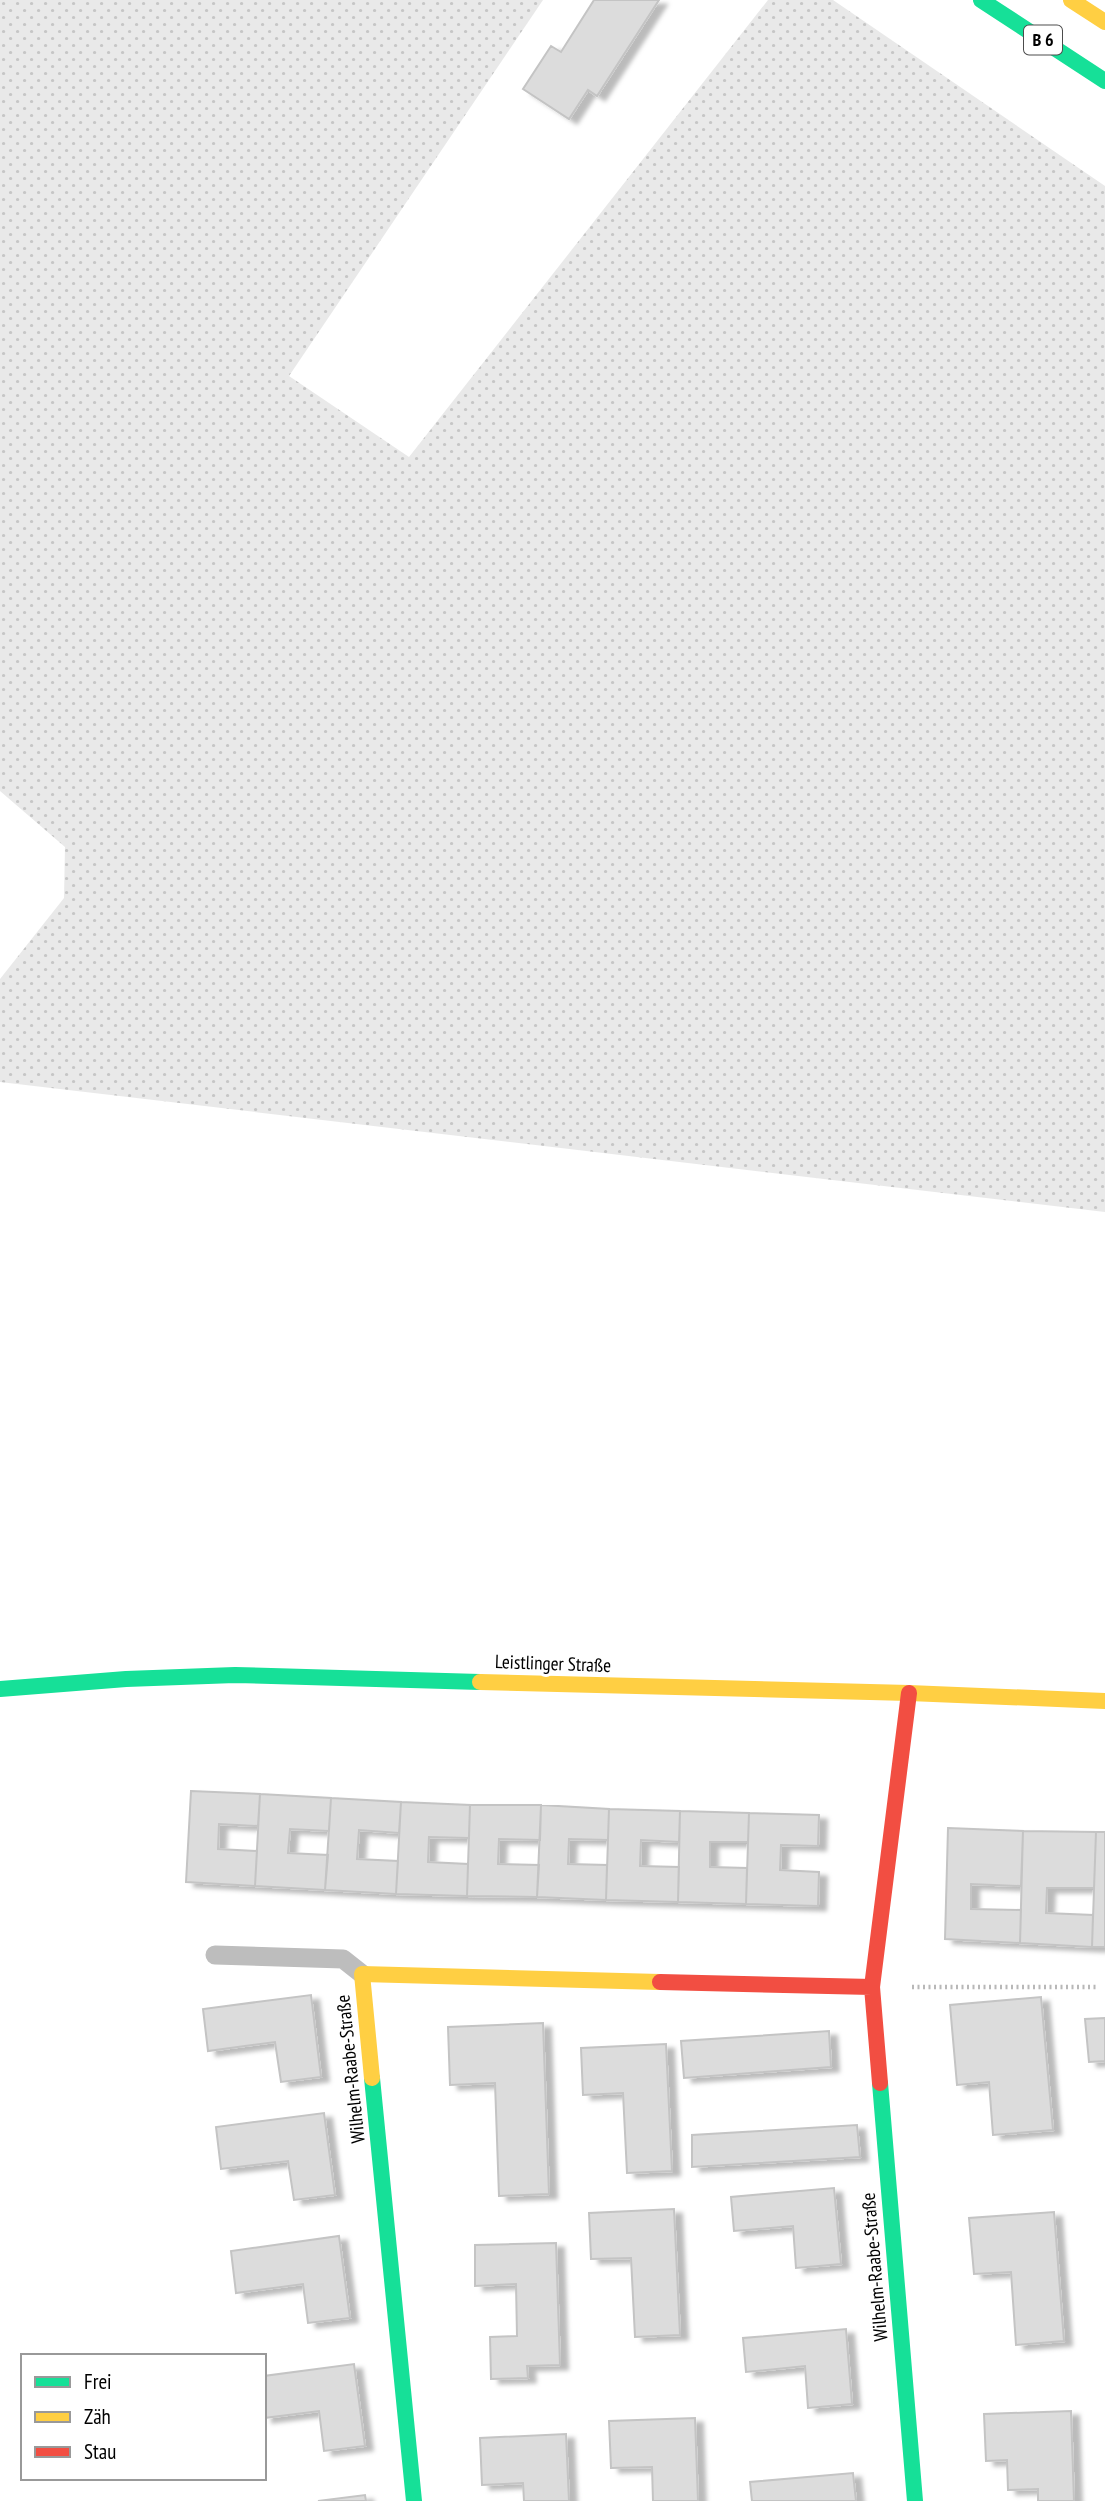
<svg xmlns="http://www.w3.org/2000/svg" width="1105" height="2501" viewBox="0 0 1105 2501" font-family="'PT Sans Narrow',sans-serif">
  <defs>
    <pattern id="grass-dots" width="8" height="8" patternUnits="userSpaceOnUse" patternTransform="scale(1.75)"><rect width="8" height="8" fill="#e9e9e9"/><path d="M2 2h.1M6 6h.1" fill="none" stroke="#c6c6c6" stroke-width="1.8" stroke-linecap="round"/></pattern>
    <filter id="shadow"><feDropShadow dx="8" dy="4.5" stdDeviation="2" flood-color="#0004"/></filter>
  </defs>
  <rect width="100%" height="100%" fill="#fff"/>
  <path fill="url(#grass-dots)" d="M0,0H543L289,376L409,457L768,0H833L1105,186V1212L0,1082V979L64,898L65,847L0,791Z"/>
  <path fill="#dcdcdc" stroke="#c4c4c4" stroke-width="2" filter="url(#shadow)" d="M594,0H659L597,96L588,90L569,119L523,89L551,46L561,52Z
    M191,1791L260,1794L258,1826L219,1824L218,1849L257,1851L255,1886L186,1882Z
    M260,1794L331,1798L329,1831L290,1829L288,1853L328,1855L325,1890L255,1886Z
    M331,1798L401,1802L399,1833L359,1830L357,1859L398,1861L396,1894L325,1890Z
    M401,1802L470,1805L469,1838L429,1837L428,1862L468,1864L467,1896L396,1894Z
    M470,1805H541L540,1840L499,1839L498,1864L539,1865L537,1897L467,1896Z
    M541,1805L609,1809L608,1840L569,1839L568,1864L607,1865L606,1900L537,1897Z
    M609,1809L680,1811L679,1842L641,1840L640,1866L679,1867L678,1902L606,1900Z
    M680,1811L749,1813L748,1842H710V1867L747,1868L746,1904L678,1902Z
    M749,1813L819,1815L818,1846L781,1845L780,1870L819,1872L818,1906L746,1904Z
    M948,1828L1023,1831L1021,1886L971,1884V1909L1021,1910L1020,1943L945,1939Z
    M1023,1831L1096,1832L1094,1888H1047L1046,1913L1093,1915L1092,1947L1020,1943Z
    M1096,1832H1105V1947H1092Z
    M311,1995L321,2077L281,2082L275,2042L208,2051L203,2009Z
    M1041,1997L1053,2130L993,2135L989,2082L957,2085L950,2005Z
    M1105,2018V2061L1089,2062L1085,2019Z
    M543,2023L549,2194L499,2196L495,2083L450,2085L448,2027Z
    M829,2031L831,2067L684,2078L681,2041Z
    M666,2044L672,2171L627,2173L623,2093L583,2095L581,2048Z
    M324,2113L335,2195L294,2200L288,2161L221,2169L216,2127Z
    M857,2125L860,2157L692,2167V2135Z
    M834,2188L841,2264L796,2268L793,2226L734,2231L731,2197Z
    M674,2209L680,2335L635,2337L631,2258L591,2259L589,2213Z
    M1054,2212L1064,2341L1016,2345L1011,2272L974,2274L969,2218Z
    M339,2236L350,2318L308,2323L303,2284L236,2293L231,2251Z
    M556,2243L560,2365L527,2366L528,2378L491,2379L490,2337L517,2336L516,2284L475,2286V2245Z
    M846,2329L852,2404L808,2408L805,2366L746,2372L743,2338Z
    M354,2364L365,2446L324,2451L319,2411L264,2418V2376Z
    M1071,2411L1074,2501H1038V2489L1008,2490L1007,2460L986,2461L984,2414Z
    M695,2418L698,2501H653L652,2467L611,2468L609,2421Z
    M566,2434L569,2501H524L523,2483L482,2485L480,2438Z
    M853,2473L856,2501H752L750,2482Z
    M365,2495L366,2501H318Z"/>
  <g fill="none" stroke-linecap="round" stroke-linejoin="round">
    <path stroke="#b8b8b8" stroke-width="4.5" stroke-dasharray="2 3.5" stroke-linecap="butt" d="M912,1987H1098"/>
    <path stroke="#bdbdbd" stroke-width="19" d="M215,1955L343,1959L362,1974"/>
    <path stroke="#16e098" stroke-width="16" d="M981,0L1105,81
      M0,1689L126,1679L235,1675L480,1682
      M372,2078L414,2501
      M880,2083L915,2501"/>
    <path stroke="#ffcf43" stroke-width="16" d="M1071,0L1105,22
      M480,1682L909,1693L1105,1701
      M372,2078L362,1974L660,1982"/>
    <path stroke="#f24e42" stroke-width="16" d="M660,1982L872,1987
      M880,2083L872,1987L909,1693"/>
  </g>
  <g text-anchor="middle" stroke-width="6" stroke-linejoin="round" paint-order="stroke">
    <rect fill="#fff" stroke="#4c4c4c" stroke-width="2" x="1024" y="25.5" width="38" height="29" rx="5"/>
    <g font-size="18" font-weight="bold" fill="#000">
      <text x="1043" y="46">B 6</text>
    </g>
    <g font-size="19" fill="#000" stroke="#fff">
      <text transform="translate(553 1663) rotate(2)" y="7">Leistlinger Straße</text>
      <text transform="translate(350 2069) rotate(-96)" y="7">Wilhelm-Raabe-Straße</text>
      <text transform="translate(874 2267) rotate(-95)" y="7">Wilhelm-Raabe-Straße</text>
    </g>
  </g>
  <rect x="21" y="2354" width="245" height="126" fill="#ffffff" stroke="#999999" stroke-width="2"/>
  <rect x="35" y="2377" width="35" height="10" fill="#16e098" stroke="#999999" stroke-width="2"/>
  <text x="84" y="2389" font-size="21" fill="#000000">Frei</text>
  <rect x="35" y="2412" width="35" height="10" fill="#ffcf43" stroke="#999999" stroke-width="2"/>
  <text x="84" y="2424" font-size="21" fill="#000000">Zäh</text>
  <rect x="35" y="2447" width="35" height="10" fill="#f24e42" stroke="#999999" stroke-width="2"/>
  <text x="84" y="2459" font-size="21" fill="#000000">Stau</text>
</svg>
